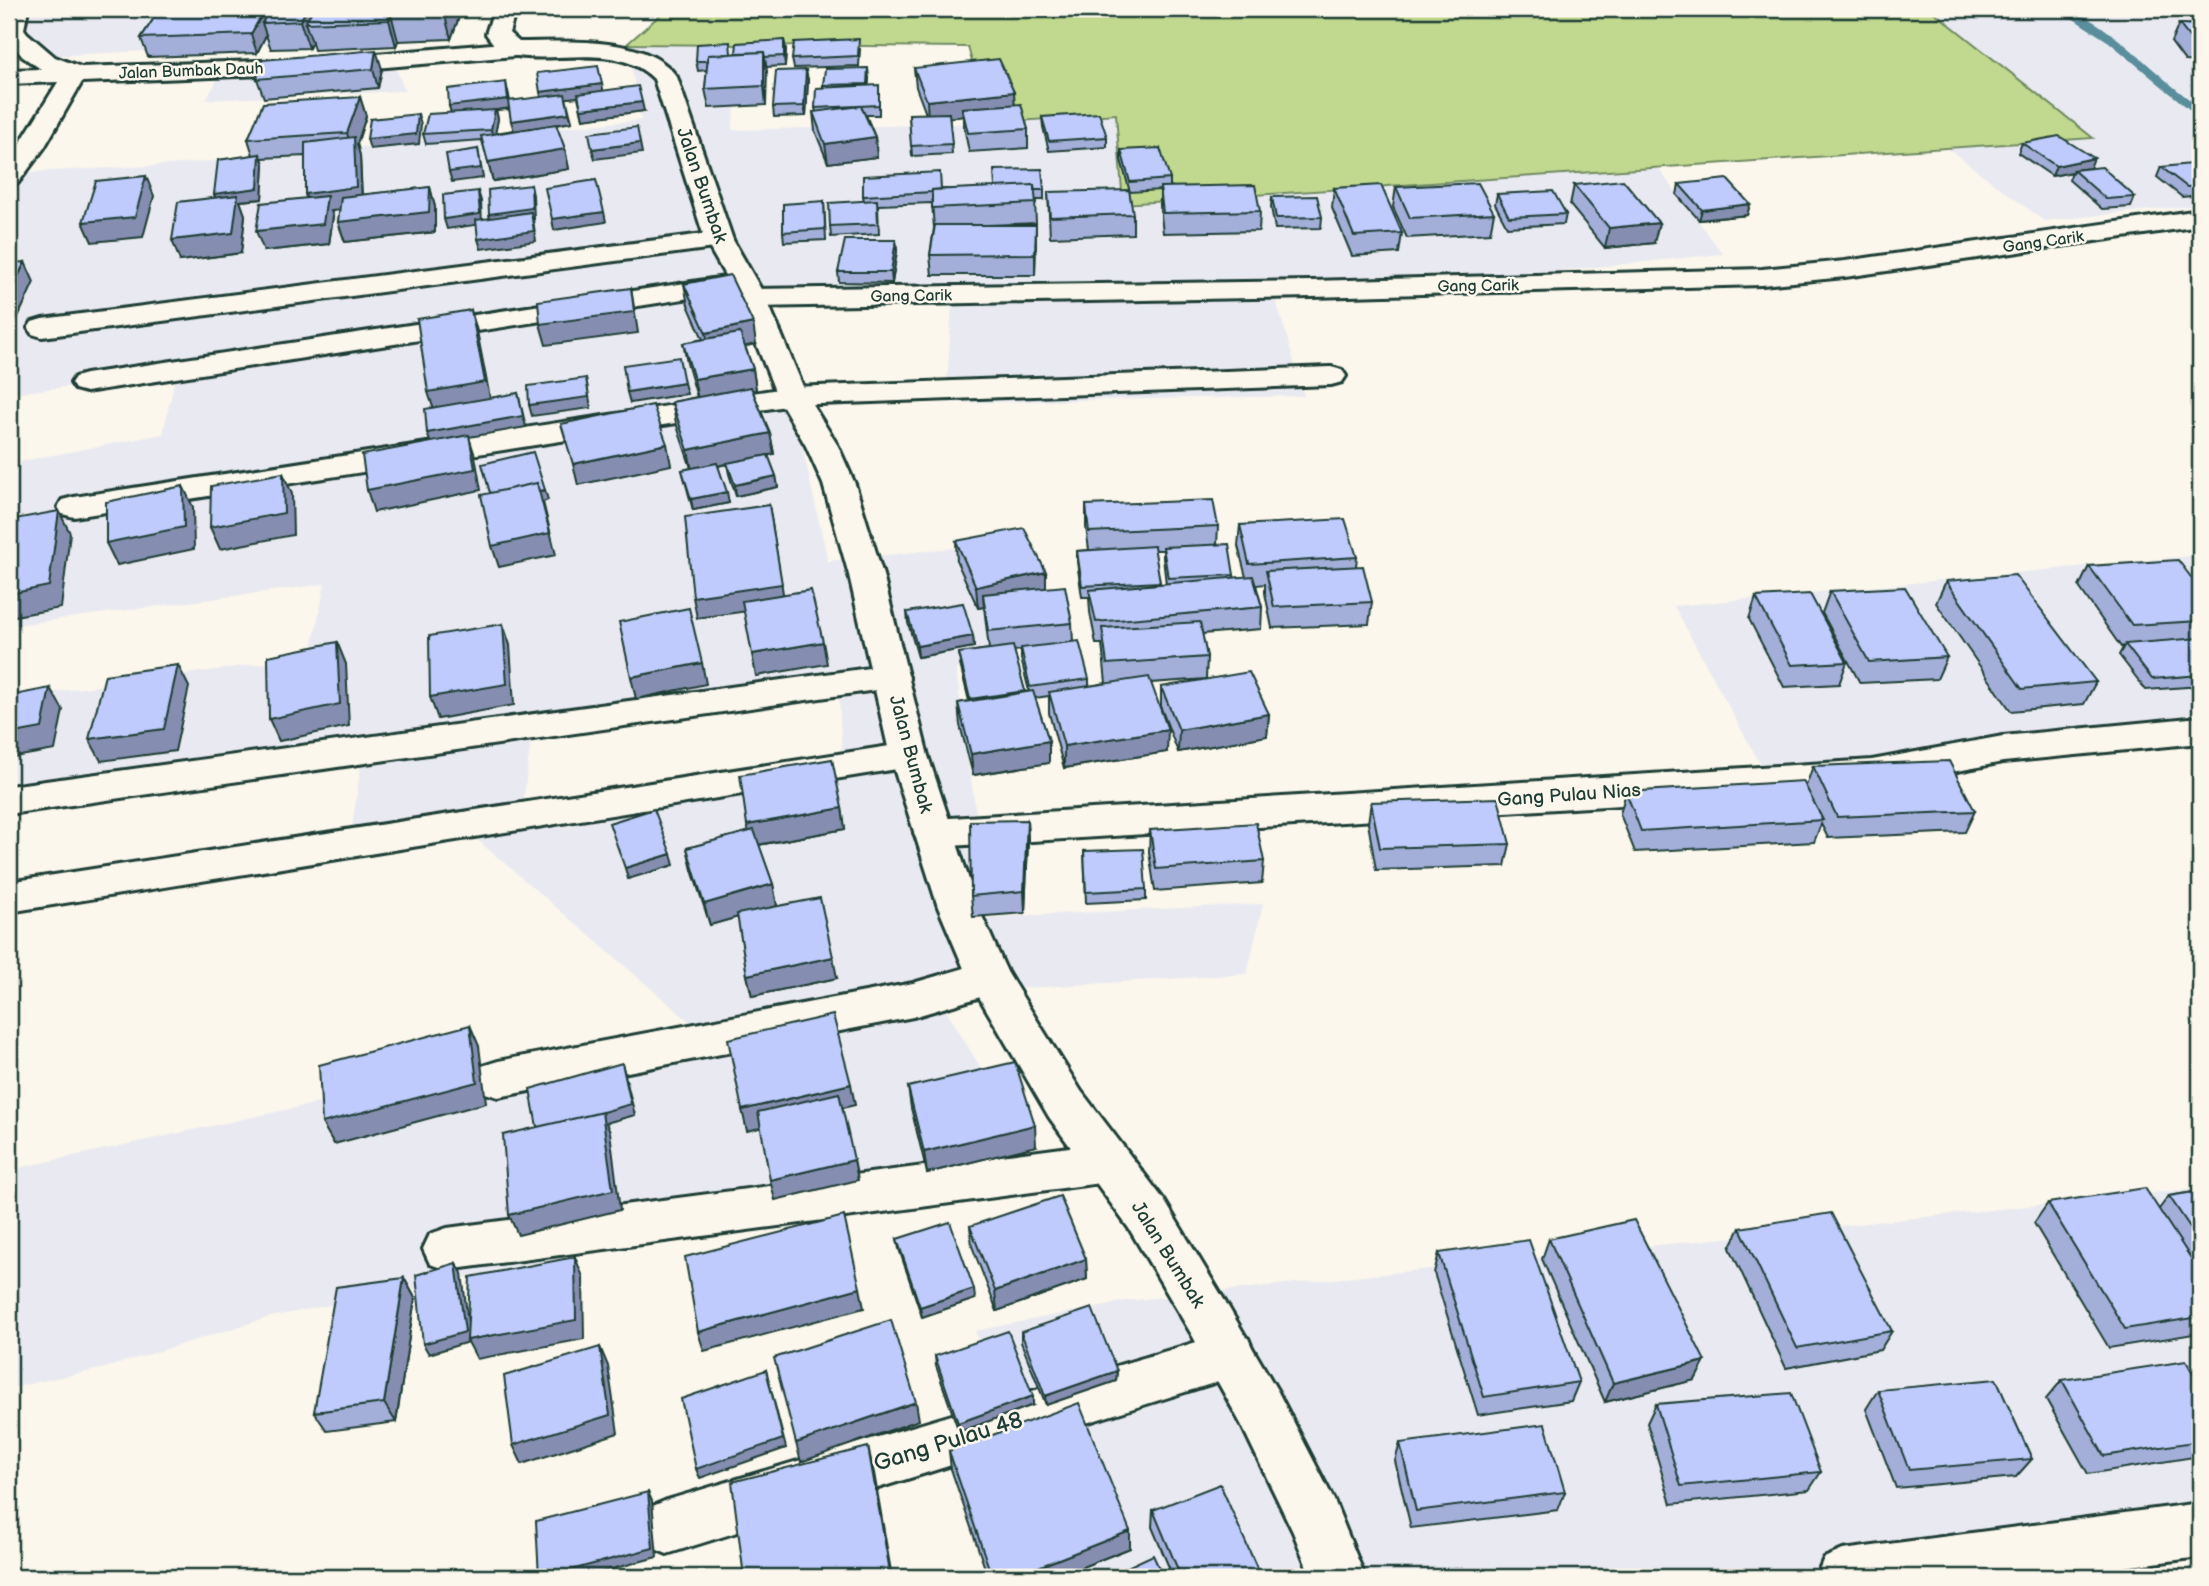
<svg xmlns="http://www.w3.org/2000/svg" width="2209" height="1586" viewBox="0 0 2209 1586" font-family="'Balsamiq Sans',sans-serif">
  <rect width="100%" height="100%" fill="#fbf7ec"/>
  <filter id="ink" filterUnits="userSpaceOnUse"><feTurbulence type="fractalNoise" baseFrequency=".0143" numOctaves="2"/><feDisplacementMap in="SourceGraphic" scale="14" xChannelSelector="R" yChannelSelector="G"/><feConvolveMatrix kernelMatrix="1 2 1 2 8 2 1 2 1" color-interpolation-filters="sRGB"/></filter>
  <g filter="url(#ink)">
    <path fill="#e9eaf1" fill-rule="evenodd" d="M9,9H459L423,37L9,58Z
      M1930,9H2200V205L2044,221L1947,148L2092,137Z
      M627,44L743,45L732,130L989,123L1116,114L1124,204L1658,168L1723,254L1276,300L1304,396L946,403L952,302L869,298L744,312L755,404L793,406L828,561L1001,543L1008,661L956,669L990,917L1263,904L1247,974L936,994L1039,1163L270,1317L105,1368L9,1388V1170L690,1022L474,837L348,856L364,743L16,794L9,815V698L310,657L325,584L9,626V488L22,461L163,434L176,373L9,394V173L169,165L641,120ZM838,682L843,770L520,828L533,724Z
      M391,56L405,91L206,100L224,67Z
      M2200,555V733L1771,784L1674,606Z
      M2200,1188V1543L2131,1553L2141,1577H1058L975,1331L1125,1301Z"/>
    <path fill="#c1d98f" stroke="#708b62" stroke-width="2" d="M667,9H1930L2093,138L1123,204L1116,114L989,123L968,47L627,44Z"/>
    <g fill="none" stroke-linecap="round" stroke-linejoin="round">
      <path fill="#5a8e9c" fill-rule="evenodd" d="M2058,9C2098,7 2164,86 2200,106V113L2189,109L2109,42Z"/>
      <defs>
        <path id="street" d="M9,9H28L24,29L27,33L55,57L81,67L317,59L515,42L523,44L527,49L523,54L515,56L317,73L82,82L44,148L18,183L9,186V161L58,82L9,84V70L41,69L23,57L9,41Z
          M2200,210V226L1845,277L1762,285L1311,297L752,307L742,304L738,298L742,292L752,289L1311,281L1762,269L1845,261Z
          M719,232L729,234L733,240L729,246L42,337L32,334L28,328L32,322L42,319Z
          M738,275L748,277L752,283L748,289L86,392L75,389L71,383L75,377L86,374Z
          M1331,367L1342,370L1346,376L1342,382L1331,385L792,405L74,517L62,514L58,507L62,500L74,497L792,387Z
          M891,665L904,668L909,677L904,686L9,814V786Z
          M2200,717V743L2003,762L1872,788L1817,793L934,847L920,843L914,833L920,823L934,819L1872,760L2003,736Z
          M909,743L922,747L928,756L922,765L9,912V882Z
          M989,961L1004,966L1010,978L1004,990L913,1017L498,1097L482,1092L476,1079L482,1066L498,1061L913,983Z
          M1108,1142L1124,1148L1131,1162L1124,1176L1108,1182L447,1270L430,1264L423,1249L430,1234L447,1228Z
          M1230,1332L1248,1338L1255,1355L1248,1372L1230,1378L667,1554L648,1546L640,1527L648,1508L667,1500Z
          M2200,1503V1557L2046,1577H1816L1824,1558L1843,1550Z"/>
        <path id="secondary" d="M494,9H516L509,33L519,42C565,42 647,34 677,77L733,240L766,298L807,396L838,446L855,484L883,575L928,756L978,907L1007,972L1081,1091L1164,1200L1226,1303L1277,1390L1334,1500L1365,1577H1311L1293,1532L1241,1424L1192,1335L1130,1230L1049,1117L968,978L938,907L890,756L849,575L823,484L806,446L777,396L738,298L705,240L654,79C614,40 555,66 507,54L498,50L486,34Z"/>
      </defs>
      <use href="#street" stroke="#1f3d34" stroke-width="6"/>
      <use href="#secondary" stroke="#1f3d34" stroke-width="6"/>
      <use href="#street" fill="#fbf7ec" fill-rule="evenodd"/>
      <use href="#secondary" fill="#fbf7ec" fill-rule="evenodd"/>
    </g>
    <path fill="#a3afd9" stroke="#1f3d34" stroke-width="2" fill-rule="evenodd" d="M154,9H462L451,39L398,41L396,46L314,50L312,42L309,48L271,49L266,35L257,53L148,57L141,38L156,15Z
      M2179,24L2200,25V62L2185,61L2171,42Z
      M784,40L786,50L785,66L766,67V105L709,108L705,89L707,70L698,71L696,61L736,53Z
      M860,49L859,66L794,68L792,59Z
      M262,60L382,69L378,88L264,98L257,79Z
      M914,68L1014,104L1028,129V148L969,152L964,127L963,116L949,118L952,154L912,156L909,114H926L916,87Z
      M869,78L868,86L879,95V115H866L875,137L877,157L828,163L815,131L813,112H816L815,108L823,87V85Z
      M808,80L806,116L774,117L773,107Z
      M508,91L510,101L604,91L644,111L583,119L578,97L566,98L572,122L556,125L565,149L569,169L493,181L482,140L426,144L423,134L451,112L449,106ZM509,109L514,130L495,133L498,119L496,110Z
      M360,97L366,116L357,144L360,156L362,195L430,187L435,207V232L345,242L338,222L340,210L331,211L333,216L329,244L264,251L307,199L305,194V156L262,158L264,164L262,199L240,201L245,215L241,253L180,261L215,198L214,194L253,155L248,139Z
      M1042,117L1107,137V147L1049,151L1043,127Z
      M2022,143L2090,168L2135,197L2131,207L2102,209L2069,180L2072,172L2052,176L2018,153Z
      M1121,150L1170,179V186L1260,211L1259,231L1163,233L1160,206V190L1130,192L1121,160Z
      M2161,167L2200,171V195L2182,197L2157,177Z
      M1679,184L1750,204L1747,215L1699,220L1677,195Z
      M1574,185L1654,243L1605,248L1570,205Z
      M1396,187L1494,213L1490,233L1407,238L1393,207Z
      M1334,188L1402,233L1399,253L1352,256L1332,208Z
      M941,189L1044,190V200H1035L1036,223L987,225H1036L1035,275H932L930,255L934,228L932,203L878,205L879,234L831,237L830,226L864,201L863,196Z
      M1048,192L1133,214V234L1050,237Z
      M1497,194L1566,214L1564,224L1507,227L1495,204Z
      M1272,197L1322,217L1321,228L1275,229L1271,207Z
      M824,201L826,240L784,242L783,232Z
      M896,240L897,251L892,283L839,282L838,272Z
      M684,284L756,344L745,346L753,369L756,390H752L770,433L774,454L768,455L776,476L778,487L736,496L729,474L727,464L718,466L729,503L693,510L682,470L691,468L676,423L672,402L697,397L687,363L683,343L703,339L688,305Z
      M1086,505L1218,526L1217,544L1234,575V578L1246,577L1238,546L1240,525L1357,557L1356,566L1372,602L1369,624L1272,628L1265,593V584L1256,585L1262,607L1261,629L1202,634L1207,657L1206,679L1151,683L1167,752L1064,768L1049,713V696L1035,698L1049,741V763L973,775L960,725L958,703L969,701L960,664L959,653L989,649L984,607L978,608L957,562L956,541L1046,588L1072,623L1073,642L1089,679V686L1106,683L1102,644H1096L1090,612L1089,597H1082L1077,562V551L1089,550L1086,527ZM1154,550H1163V558L1166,584H1160ZM1021,650V659L1029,691L1025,692L1014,651Z
      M2089,566L2200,589V686L2146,690L2119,655L2124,646L2121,647L2079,587Z
      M1946,581L2096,682L2084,704L2011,711L1936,603Z
      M1830,591L1947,657L1937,679L1860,683L1822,613Z
      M1756,597L1847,662L1839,684L1784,687L1749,619Z
      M907,612L973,636L974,647L918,657L908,623Z
      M1161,687L1269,714L1267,736L1178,752L1161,708Z
      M1813,766L1975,811L1965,832L1828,838L1821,824L1814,842L1635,852L1620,814L1626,792L1806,786Z
      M1371,802L1510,844L1505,866L1376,870L1368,823Z
      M842,808L845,829L759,845L773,884L777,906L837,978L752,996L747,975L738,917L710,925L692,870L687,848Z
      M1027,820L1028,842L1025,913L973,917L971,896Z
      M1150,830L1264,861L1262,883L1155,891L1149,852Z
      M1084,851L1146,889V900L1086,903Z
      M908,1087L1036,1146L927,1173L911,1108Z
      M2200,1191V1333L2109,1348L2034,1223L2048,1203L2159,1209L2169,1196Z
      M970,1226L1086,1259L1087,1279L997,1311L972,1246Z
      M1740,1228L1892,1331L1880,1350L1786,1368L1730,1248Z
      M897,1239L975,1299L922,1317L899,1249Z
      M1549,1239L1705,1361L1695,1380L1605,1402L1542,1259Z
      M1439,1253L1579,1382L1571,1401L1478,1415L1434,1273Z
      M404,1278L415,1298L396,1422L327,1431L314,1412Z
      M1021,1332L1117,1371L1116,1381L1046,1405L1021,1342Z
      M935,1356L1033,1405L959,1432L936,1366Z
      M2062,1380L2200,1385V1456L2088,1474L2046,1399Z
      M1878,1390L2032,1459L2016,1477L1896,1488L1866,1409Z
      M1656,1404L1821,1472L1809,1490L1671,1504L1647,1423Z
      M1400,1443L1565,1492L1558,1510L1411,1528L1395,1461Z
      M949,1451L1130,1531V1548L1057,1577H988L951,1469Z
      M1153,1510L1261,1577H1173L1152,1527Z"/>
    <path fill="#858eb0" stroke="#1f3d34" stroke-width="2" d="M265,9H268L273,22L262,23L266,35L257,53L251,34Z
      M307,9H321L305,23L312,42L309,48L300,21Z
      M446,9H462L451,39L444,12Z
      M391,14L398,41L396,46L389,20Z
      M784,40L786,50L785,66L784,56Z
      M376,50L382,69L378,88L373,69Z
      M764,52L767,71L766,105L764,86Z
      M868,68L869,78L868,93L867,84Z
      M806,70L808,80L806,116L804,106Z
      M506,82L511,108L496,110L498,119L494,140L491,130L452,116L449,106Z
      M602,84L604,94L542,101L540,92Z
      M1014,92L1015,111L962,108L963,116L928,120L927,101Z
      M360,97L366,116L357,144L360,156L362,207L331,211L333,216L329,244L264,251L256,231L312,214L305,194L353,153L347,133Z
      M642,102L644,111L583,119L581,109Z
      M569,113L572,122L514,131L511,121Z
      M418,114L421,124L419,144L370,149L367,139Z
      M875,137L877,157L828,163L825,144Z
      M640,143L642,153L595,159L592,149Z
      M478,149L483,178L452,182L449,172Z
      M565,149L569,169L493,181L488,162Z
      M260,154L264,164L262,199L240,201L245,215L241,253L180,261L172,240L218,204L214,194Z
      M2094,158L2090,168L2073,170L2072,172L2052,176L2056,166Z
      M146,176L154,196L143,237L92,242L83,222Z
      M531,185L533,195L534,219H533L536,241L481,249L478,239L491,224L489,214Z
      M430,187L435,207V232L345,242L338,222Z
      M478,191L481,201L482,224L447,229L444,219Z
      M1750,204L1747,215L1699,220L1702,210Z
      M604,212L606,222L554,230L552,219Z
      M1659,223L1654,243L1605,248L1609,228Z
      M1036,225V245L1035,275V254Z
      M896,240L897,251L892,283L891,272Z
      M25,262L34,282L9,337V295Z
      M631,288L638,333L546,345L540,324Z
      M471,310L477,331L491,403L435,413L428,392Z
      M753,323L756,344L710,354L706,333Z
      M753,369L756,390L698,400L694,379Z
      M586,378L591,408L532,416L529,405Z
      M684,383L687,394L630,403L627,392Z
      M518,393L526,427L469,437L475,456L481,490L374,512L367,490L431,444L427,433Z
      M770,433L774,454L692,471L688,450Z
      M667,444L671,465L578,485L573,464Z
      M283,473L292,494L293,535L220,549L210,527Z
      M776,476L778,487L736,496L735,485Z
      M183,486L193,507L194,549L117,565L106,543Z
      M545,490L548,500L543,502L556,555L499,567L492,546V502Z
      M727,492L729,503L693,510L691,499Z
      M769,505L785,606L697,618L693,597Z
      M59,511L70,533L61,608L9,617V594Z
      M1046,572V594H983L984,607L978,608L976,587Z
      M503,624L510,645L514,705L438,719L430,697Z
      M973,636L974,647L918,657L917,646Z
      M337,642L346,664L349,726L279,741L269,719Z
      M823,642L827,664L756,676L752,654Z
      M702,663L706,684L636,699L631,677Z
      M178,665L189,687L175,751L101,761L89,739Z
      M50,688L63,710L55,750L9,758V734Z
      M1025,691V702L971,710L970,699Z
      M1269,714L1267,736L1178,752L1179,730Z
      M1168,730L1167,752L1064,768V746Z
      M1049,741V763L973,775L971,754Z
      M842,808L845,829L752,846L747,825Z
      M1027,820L1028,842L1025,913L1024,891Z
      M671,854L674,865L628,879L625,868Z
      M773,884L777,906L710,925L704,904Z
      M833,957L837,978L752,996L747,975Z
      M470,1025L479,1046L486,1103L334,1144L322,1123Z
      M622,1063L635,1115L606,1123L610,1132L620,1210L518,1235L509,1215L541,1142Z
      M851,1084L855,1105L747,1131L742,1110Z
      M1035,1125L1036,1146L927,1173L924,1152Z
      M854,1160L858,1180L775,1200L770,1180Z
      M575,1257L583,1277L584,1339L477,1359L468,1342L429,1354L423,1344L456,1263L462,1273L470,1339Z
      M1086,1259L1087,1279L997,1311L995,1291Z
      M404,1278L415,1298L396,1422L384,1403Z
      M860,1288L864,1308L704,1351L698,1332Z
      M974,1289L975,1299L922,1317L920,1307Z
      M600,1347L608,1366L618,1433L522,1464L513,1445Z
      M1705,1361L1695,1380L1605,1402L1613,1383Z
      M766,1370L786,1448L700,1478L696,1469Z
      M1117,1371L1116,1381L1046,1405L1045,1396Z
      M1033,1396V1405L959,1432L958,1423Z
      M916,1402L919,1420L801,1462L796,1443Z
      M868,1447L874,1473L892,1577H891Z
      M648,1492L652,1501L657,1557L582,1577H545Z
      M1130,1531V1548L1057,1577H1013Z"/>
    <path fill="#becbfc" stroke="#1f3d34" stroke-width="2" d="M160,9H265L251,34L141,38Z
      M270,9H307L300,21L262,23Z
      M313,9H446L444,12L391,14L389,20L305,23Z
      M2179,24L2200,25V43L2193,42Z
      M859,39L858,56L792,59L794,42Z
      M784,40V56L765,57L764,52L736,53L737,43Z
      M730,42L731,54L708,55V61H696L697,44Z
      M376,50L373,69L257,79L262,60Z
      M764,52V86L705,89L708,55Z
      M999,59L1014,92L927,101L914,68Z
      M598,66L602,84L540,92L537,73Z
      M868,68L867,84L823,85L825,69Z
      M806,70L804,106L773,107L776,71Z
      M506,82L508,99L449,106L448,89Z
      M879,85V105L815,108L816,88Z
      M638,86L642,102L581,109L578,94Z
      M565,94L569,113L511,121L508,101Z
      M360,97L347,133L248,139L263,103Z
      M1021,104L1028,129L968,133L962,108Z
      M861,106L875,137L825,144L813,112Z
      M495,110L491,130L423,134L428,114Z
      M949,113L952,144L911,146L909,114Z
      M1099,113L1107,137L1049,141L1042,117Z
      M418,114L416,134L367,139L370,119Z
      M556,124L565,149L488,162L481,136Z
      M637,127L640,143L592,149L589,133Z
      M2059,136L2094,158L2056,166L2022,143Z
      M354,137L356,187L305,194V143Z
      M1160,148L1170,179L1130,182L1121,150Z
      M478,149L481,168L449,172L446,154Z
      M260,154L258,188L214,194L218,160Z
      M2191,164L2200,171V186L2187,187L2161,167Z
      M2102,167L2135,197L2106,199L2073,170Z
      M1042,169L1044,190H1034V185L995,187L994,170Z
      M940,172L941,189L932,190V192L863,196V176Z
      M146,176L135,217L83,222L96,181Z
      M1727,179L1750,204L1702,210L1679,184Z
      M596,180L604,212L552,219L545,188Z
      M1623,180L1659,223L1609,228L1574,185Z
      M1478,183L1494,213L1410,218L1396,187Z
      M531,185L532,208L489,214L488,190Z
      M1034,185L1036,203L932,208V190Z
      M1255,185L1260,211L1163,213L1160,187Z
      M1381,185L1402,233L1354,236L1334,188Z
      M430,187L429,212L338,222L341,197Z
      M1129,190L1133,214L1050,217L1048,192Z
      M478,191L480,214L444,219L443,195Z
      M1553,191L1566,214L1509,217L1497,194Z
      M238,195L233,233L172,240L178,202Z
      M327,196L323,224L256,231L261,203Z
      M1317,196L1322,217L1276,218L1272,197Z
      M877,200L878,224L830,226L829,203Z
      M824,201L825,229L783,232V204Z
      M531,212L534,231L478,239L476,220Z
      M935,225H1036L1035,254L930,255Z
      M845,240H896L891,272H838Z
      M25,262L9,295V263Z
      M730,275L753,323L706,333L684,284Z
      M631,288L634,312L540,324L538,301Z
      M471,310L485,382L428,392L417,319Z
      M740,333L753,369L694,379L683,343Z
      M679,357L684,383L627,392L623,365Z
      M586,378L589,397L529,405L528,386Z
      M751,387L770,433L688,450L672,402Z
      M518,393L523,416L427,433L425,409Z
      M653,405L667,444L573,464L561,424Z
      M469,435L475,469L367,490L362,455Z
      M533,452L545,490L539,491L537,483L490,493L482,464Z
      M768,455L776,476L735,485L727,463Z
      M717,463L727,492L691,499L682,470Z
      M283,473L284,513L210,527L211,486Z
      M537,483L550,533L492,546L481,495Z
      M183,486L184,527L106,543V502Z
      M1213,500L1218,526L1089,532L1086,505Z
      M769,505L782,584L693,597L685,517Z
      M59,511L49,586L9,594V520Z
      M1345,519L1357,557L1249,564L1240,525Z
      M1024,528L1046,572L976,587L956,541Z
      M1229,544L1234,575L1168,578L1163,547Z
      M1154,546L1160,582L1082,586L1077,551Z
      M2178,560L2200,589V621L2132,625L2089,566Z
      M1363,566L1372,602L1274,607L1266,571Z
      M2015,575L2096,682L2022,689L1946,581Z
      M1253,576L1262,607L1096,622L1089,590Z
      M1065,586L1072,623L988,631L983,594Z
      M1905,587L1947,657L1869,662L1830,591Z
      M811,590L823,642L752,654L742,601Z
      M1810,594L1847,662L1792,665L1756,597Z
      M963,603L973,636L917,646L907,612Z
      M689,608L702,663L631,677L619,622Z
      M1200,622L1207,657L1107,664L1102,628Z
      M503,624L507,684L430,697L429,636Z
      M2199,638L2200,639V675L2152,679L2125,644Z
      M1079,641L1089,679L1030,687L1021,648Z
      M337,642L340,704L269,719L268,656Z
      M1013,646L1025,691L970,699L959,653Z
      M178,665L164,729L89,739L105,675Z
      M1249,672L1269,714L1179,730L1161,687Z
      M1149,677L1168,730L1064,746L1049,692Z
      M50,688L42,728L9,734V696Z
      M1033,691L1049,741L971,754L958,703Z
      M832,759L842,808L747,825L740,775Z
      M1949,761L1975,811L1837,817L1813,766Z
      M1803,781L1823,820L1641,831L1626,792Z
      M1498,798L1510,844L1380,848L1371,802Z
      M654,809L671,854L625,868L609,823Z
      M1027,820L1024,891L971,896L970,821Z
      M1256,823L1264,861L1156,869L1150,830Z
      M754,830L773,884L704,904L687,848Z
      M1143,849L1146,889L1086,892L1084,851Z
      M820,898L833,957L747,975L737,914Z
      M833,1015L851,1084L742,1110L728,1039Z
      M470,1025L477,1082L322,1123L319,1065Z
      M1015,1062L1035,1125L924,1152L908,1087Z
      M622,1063L631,1104L603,1112L537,1127L530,1089Z
      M839,1093L854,1160L770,1180L758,1112Z
      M602,1112L613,1190L509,1215L503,1135Z
      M2145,1188L2200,1272V1317L2125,1329L2048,1203Z
      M2200,1191V1242L2169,1196Z
      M1060,1196L1086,1259L995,1291L970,1226Z
      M1831,1213L1892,1331L1797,1348L1740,1228Z
      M844,1216L860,1288L698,1332L685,1257Z
      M1634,1220L1705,1361L1613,1383L1549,1239Z
      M950,1222L974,1289L920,1307L897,1239Z
      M1529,1240L1579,1382L1484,1397L1439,1253Z
      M575,1257L576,1320L467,1340L470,1277Z
      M456,1263L465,1332L423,1344L416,1275Z
      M404,1278L384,1403L314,1412L336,1287Z
      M1092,1308L1117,1371L1045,1396L1021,1332Z
      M891,1320L916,1402L796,1443L774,1358Z
      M1008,1331L1033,1396L958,1423L935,1356Z
      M600,1347L610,1415L513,1445L504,1376Z
      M2186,1361L2200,1385V1441L2104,1456L2062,1380Z
      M766,1370L783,1439L696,1469L681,1399Z
      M1996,1379L2032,1459L1909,1470L1878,1390Z
      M1791,1393L1821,1472L1681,1486L1656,1404Z
      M1079,1403L1130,1531L1013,1577H992L949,1451Z
      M1545,1424L1565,1492L1416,1511L1400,1443Z
      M868,1447L891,1577H744L732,1482Z
      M1220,1484L1261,1577H1181L1153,1510Z
      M648,1492L653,1548L545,1577H539L536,1521Z
      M1153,1555L1163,1577H1106Z"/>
  </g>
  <g text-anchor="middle" stroke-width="5" stroke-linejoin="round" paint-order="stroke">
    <g font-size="16" fill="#1f3d34" stroke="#fbf7ec">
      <text transform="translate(191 70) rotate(-2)" y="6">Jalan Bumbak Dauh</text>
      <text transform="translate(2043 241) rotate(-8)" y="6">Gang Carik</text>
      <text transform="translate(1478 285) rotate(-1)" y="6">Gang Carik</text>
      <text transform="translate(911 295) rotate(-1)" y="6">Gang Carik</text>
    </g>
    <g font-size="19" fill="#1f3d34" stroke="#fbf7ec">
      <text transform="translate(703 185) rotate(71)" y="7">Jalan Bumbak</text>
      <text transform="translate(912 754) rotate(75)" y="7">Jalan Bumbak</text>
      <text transform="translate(1569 794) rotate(-4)" y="7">Gang Pulau Nias</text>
      <text transform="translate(1169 1254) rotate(58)" y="7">Jalan Bumbak</text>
    </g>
    <g font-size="23" fill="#1f3d34" stroke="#fbf7ec">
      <text transform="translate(948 1441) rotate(-17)" y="8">Gang Pulau 48</text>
    </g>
  </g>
  <rect width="2209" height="1586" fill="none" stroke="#fbf7ec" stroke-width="35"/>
  <rect x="18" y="18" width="2174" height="1551" fill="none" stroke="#1f3d34" stroke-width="2.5" filter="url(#ink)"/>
</svg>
